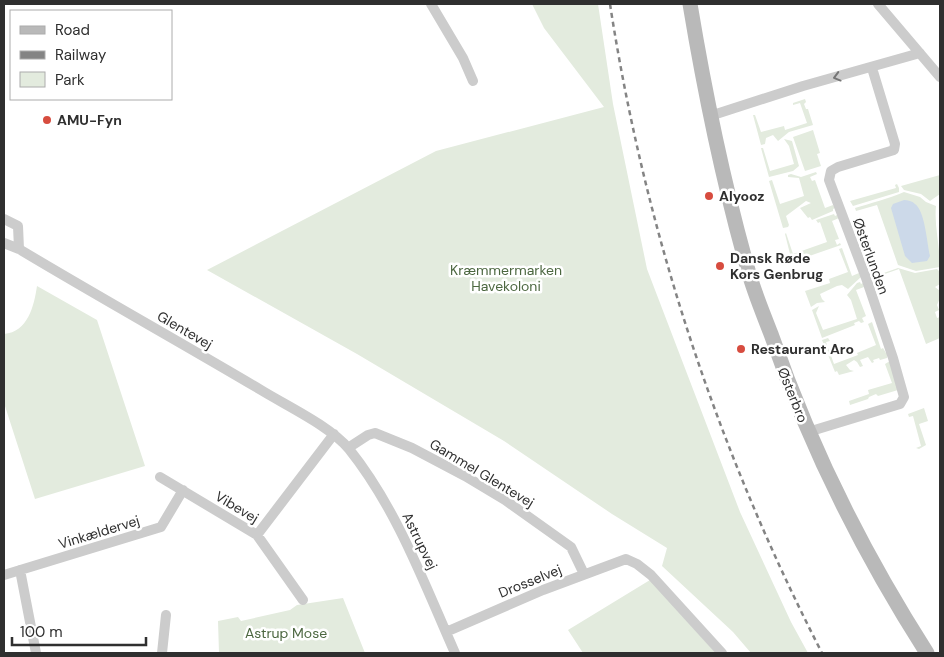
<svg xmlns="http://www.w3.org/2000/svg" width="944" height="657" viewBox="0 0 944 657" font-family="'DM Sans',sans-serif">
  <rect width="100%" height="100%" fill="#fff"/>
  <path fill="#e3ebde" d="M532,4H598L613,104L647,269L740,512L791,622L808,653H751L733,632L662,566L667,548L612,514L504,441L357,354L207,270L436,151L604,107L544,28Z
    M805,99L806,102L804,104L806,109H808L813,125L789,132L778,141L773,135L766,138L765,144L761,145L753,115H755L761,132L784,126L785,130L807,123L800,103L793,105V103Z
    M813,130L820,153L817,154L821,166L805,171L793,137Z
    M784,139L792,141L799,166L793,171L769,177L761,148H763L770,171L794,164L789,146Z
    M816,172L817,174L810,177L812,181L815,180L825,208L833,205L835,208L833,209V211L812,220L810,217L808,218L800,208L811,203L806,201L786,216L789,225L788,227L783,228L769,181L772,180L780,204L804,196L799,178L788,177V175L791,174L801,177Z
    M940,175V194L930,201L921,194L904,190L901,186Z
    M897,184L899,188V192L853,206L850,201L896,188L895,185Z
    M904,192L920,197L926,202L936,206C934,226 940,246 940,267L916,271L898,265L877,205L856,211L855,208C871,203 888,199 904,192Z
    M834,214L835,216L837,215L839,218L832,221L839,239L835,240L837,245L840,243L841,245L792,262L785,234L786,233L793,254L827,242L820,222L818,223L816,220Z
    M842,248L852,276L859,273L861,277L848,289L842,285L837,286L820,294L822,299L825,302L817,303L811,307L805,291L830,283L829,279L848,272L839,249Z
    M898,268L915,273L937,269L940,272V284L935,287L940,291V298L937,305L939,310L935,312L937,318L940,317V338L926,344L899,269L879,276L878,275Z
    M860,282L861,284L863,283L864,287L856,290L866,316L862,318L864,322L861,323L859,321L854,323L855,325L822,338L812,310L819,306L816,313L823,330L857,319L851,300L847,295L857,283Z
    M37,286L97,320L145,466L35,499L4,403V334C28,332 34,306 37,286Z
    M872,322L881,349L883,348L886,353H888L887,358L880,360L879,358L873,360L874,362L872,363L868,357L860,360L863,366L860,367L857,362L854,360L846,365L850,370L854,371L839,375L837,371L835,372L822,340L828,338L830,341L826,342L834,364L858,355L857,353L876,345L868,324Z
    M890,361L898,390L878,396L876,394L869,397L868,399L850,405L849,401L869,394L868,390L892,383L885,364Z
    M924,408L928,421L919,424L926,445L919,449L916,448L921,446L913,416L909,417L908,414Z
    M650,580L716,653H583L568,630Z
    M343,598L365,653H219L218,621L238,617L241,621L290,610L297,605Z"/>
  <path fill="#ccd9e9" d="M904,200C908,200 912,201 915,204C925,211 927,243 930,256L927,261L912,263L905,256L891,208L893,204Z"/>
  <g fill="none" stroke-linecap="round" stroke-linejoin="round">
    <path stroke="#ccc" stroke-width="10" d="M431,4L463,58L473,81
      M878,4L940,77
      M710,116L803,86L920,53
      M4,219L18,226L19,249
      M4,243L19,249C99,297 180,342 261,390C287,406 330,426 349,449C397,509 424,583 455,653
      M808,432L900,404L904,397L893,358L866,278L829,180L831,171L838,167L894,150L895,144L872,68
      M348,448L368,435L375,433L412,448L465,476L505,500L571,547L584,574
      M160,477L257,535L303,600
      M257,535L334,434
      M20,570L36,653
      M4,575L161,527L183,490
      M446,632L543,590L626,559L637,564L651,575L722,653
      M162,653L166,615"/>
    <path stroke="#b9b9b9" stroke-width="15" d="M690,4C705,94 723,182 748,270C754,292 763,313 771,334C810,447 863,553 927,653"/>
    <path stroke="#848484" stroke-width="2.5" stroke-dasharray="5 4" stroke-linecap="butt" d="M610,4C645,231 717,449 822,653"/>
  </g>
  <defs><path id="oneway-chevron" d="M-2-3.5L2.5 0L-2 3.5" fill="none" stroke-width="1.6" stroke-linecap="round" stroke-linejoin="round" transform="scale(1.25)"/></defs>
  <use stroke="#767676" href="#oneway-chevron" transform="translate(837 77) rotate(165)"/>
  <g fill="#d74c3f" stroke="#fff" stroke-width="2">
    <circle cx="47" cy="120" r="5"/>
    <circle cx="709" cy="196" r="5"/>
    <circle cx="720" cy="266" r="5"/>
    <circle cx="741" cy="349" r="5"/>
  </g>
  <g text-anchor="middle" stroke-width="5" stroke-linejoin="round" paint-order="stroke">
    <g font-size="14" font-weight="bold" fill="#2f2f2f" stroke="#fff" text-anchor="start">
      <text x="57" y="125">AMU-Fyn</text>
      <text x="719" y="201">Alyooz</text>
      <text x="730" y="263">Dansk Røde<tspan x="730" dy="16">Kors Genbrug</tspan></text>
      <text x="751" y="354">Restaurant Aro</text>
    </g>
    <g font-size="14" fill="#2f2f2f" stroke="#fff">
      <text transform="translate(871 256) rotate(70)" y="5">Østerlunden</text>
      <text transform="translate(185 330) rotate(30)" y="5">Glentevej</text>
      <text transform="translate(793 395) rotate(68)" y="5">Østerbro</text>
      <text transform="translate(482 473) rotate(31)" y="5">Gammel Glentevej</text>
      <text transform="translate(237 507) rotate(31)" y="5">Vibevej</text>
      <text transform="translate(99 532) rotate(-17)" y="5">Vinkældervej</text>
      <text transform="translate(420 541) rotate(64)" y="5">Astrupvej</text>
      <text transform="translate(530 581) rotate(-22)" y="5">Drosselvej</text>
    </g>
    <g font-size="14" fill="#4c6740" stroke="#fff">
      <text x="506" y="275">Kræmmermarken<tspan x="506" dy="16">Havekoloni</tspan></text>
      <text x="286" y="638">Astrup Mose</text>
    </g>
  </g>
  <rect width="944" height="657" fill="none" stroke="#2f2f2f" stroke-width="10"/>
  <rect x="10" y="10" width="162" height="90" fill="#ffffff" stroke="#acacac"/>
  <rect x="20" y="26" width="25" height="8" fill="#b9b9b9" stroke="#acacac"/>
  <text x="55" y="35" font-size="15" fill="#2f2f2f">Road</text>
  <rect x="20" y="51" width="25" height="8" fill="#848484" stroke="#acacac"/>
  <text x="55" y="60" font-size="15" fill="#2f2f2f">Railway</text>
  <rect x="20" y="72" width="25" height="15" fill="#e3ebde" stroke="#acacac"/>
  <text x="55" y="85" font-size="15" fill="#2f2f2f">Park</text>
  <path d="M12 637v8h134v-8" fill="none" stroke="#2f2f2f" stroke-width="2.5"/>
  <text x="20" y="637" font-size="15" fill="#2f2f2f" stroke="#ffffff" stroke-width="4" paint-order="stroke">100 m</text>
</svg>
